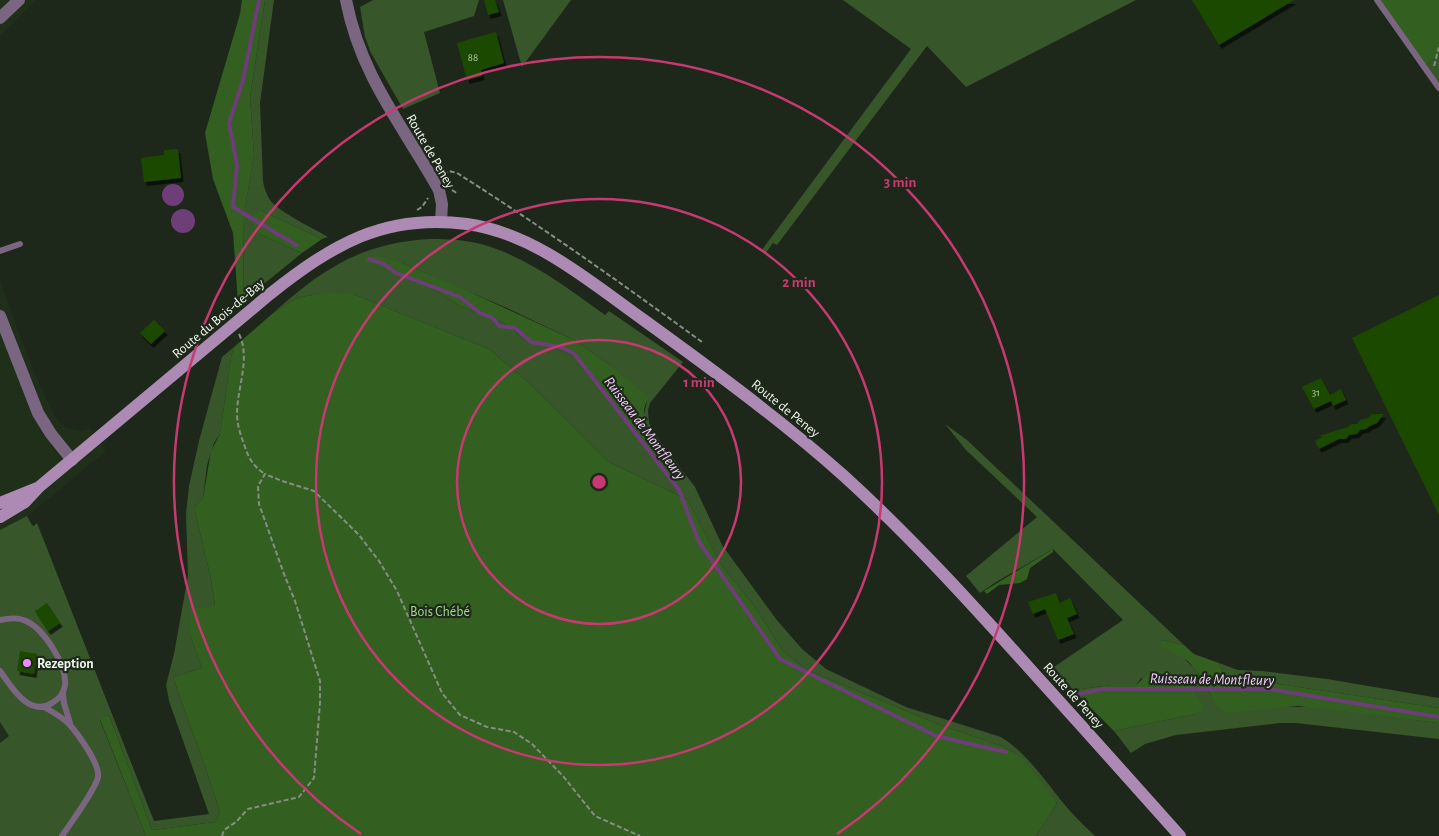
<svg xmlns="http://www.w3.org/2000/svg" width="1439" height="836" viewBox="0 0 1439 836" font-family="'Alegreya Sans',sans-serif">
  <defs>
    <filter id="shadow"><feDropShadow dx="2.5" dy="4" stdDeviation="0" flood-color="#0009"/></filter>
  </defs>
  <rect width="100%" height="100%" fill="#1e281a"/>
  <path fill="#202f1a" d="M0,0H36L0,36Z
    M0,280L24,347L41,388L54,415L62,425L68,428L81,431L90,428L106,451L23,520L0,530Z
    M0,722L10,736L0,743Z"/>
  <path fill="#37562a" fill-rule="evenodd" d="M265,0H274L260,103L263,181C264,187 266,194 270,200C280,213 313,228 328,237L322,239L260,210L255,232L302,253L243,301L244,215L254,155L250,97Z
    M373,0H479L474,16L424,32L440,93L403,109L371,53L365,37L360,7Z
    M503,0H571L522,67Z
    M843,0H1136L966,87L927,46L777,245L773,243L765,254L761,251L911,49Z
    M1439,55V88L1423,67Z
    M430,239C449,239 470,240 488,246C531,260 569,289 605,315L609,311L683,362L650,403L648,410L649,423L656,436L695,487L722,545L776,619L802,649L826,669L906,707L1001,737C1030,755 1048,786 1070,811C1078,820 1087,828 1095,836H1036L1057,803L1015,753L1002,746L940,725L807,670L783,651L755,607L720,563L688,500L609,462L527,381L489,349L353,294L312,295L297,298L272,314C322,269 361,243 430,239ZM362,260L402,263L507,308L576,341L610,365L647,401L643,419L646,428L608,399L571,355L560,350L525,341L514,330L504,323L460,306L425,284Z
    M234,347L231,357L220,434L214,443L207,465L203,498L194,507L211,579L215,606L190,635L202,668L173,677C188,722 207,767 220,813L215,822L152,830L109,715L100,720L146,836H0V743L9,736L0,722V530L27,516L32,525L34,526L37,523L154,821L209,814L169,701L166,685L174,654L188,576L186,514L189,486L199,441L222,357Z
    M945,424L967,440L1184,645L1161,640C1183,656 1201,671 1211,696L1278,707H1314L1439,723V739L1296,723H1280L1176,735L1145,744L1131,753L1114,731L1195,714L1141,678L1136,685H1112L1073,690L1054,667L1123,620L1053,549L996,582L980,593L966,576L1037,517L966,450Z
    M1219,663L1238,670L1262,671L1327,679L1439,698V708L1258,681H1235L1225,677Z"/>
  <path fill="#335f20" d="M242,0H265L250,97L254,155L244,215L243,301L238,302L233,233L213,179L205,133L240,14Z
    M1377,0H1439V55L1423,67Z
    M260,210L322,239L302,253L255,232L252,217Z
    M380,256L402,263L457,286L576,341L610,365L649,397C639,413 646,425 651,441C653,446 653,452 654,457L571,355L560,350L525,341L514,330L504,323L460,306L425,284L361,260Z
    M331,293L353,294L489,349L527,381L609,462L688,500L720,563L755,607L783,651L807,670L940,725L1002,746L1015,753L1025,761L1057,803L1036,836H146L100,719L109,715L152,830L215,822L220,813C207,767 188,722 173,677L202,668L190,635L191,609L215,606L211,579L194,507L203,498L211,451L220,434L231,357L234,347L272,314L297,298L312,295Z
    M1053,549V552L1030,568L1027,579L1020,583L999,585L987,594L984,591Z
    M1161,640L1184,645L1194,654L1219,663L1225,677L1235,681H1258L1439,708V723L1298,706L1229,713L1219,709L1211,696L1205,682L1188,661L1160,646Z
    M1164,671C1188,677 1190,686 1203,705L1202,710L1195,714L1114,731L1073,690L1112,685H1136L1150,672Z"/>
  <path fill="#6d3e78" d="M162 195a11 11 0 1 1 22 0a11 11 0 1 1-22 0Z
    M171 221a12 12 0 1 1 24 0a12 12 0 1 1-24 0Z"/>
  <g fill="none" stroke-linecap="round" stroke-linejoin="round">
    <path stroke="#6d3e78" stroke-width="4" d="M259,0L243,80L229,123L237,165L233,207L296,245
      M369,259L384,264L396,273L460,297L480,313L493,318L499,326L515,328L531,342L560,347L571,352L576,356L679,490L699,542L780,659L936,736L1006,752
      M1074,695L1103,689H1269L1439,717"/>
  </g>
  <path fill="#1d4904" filter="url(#shadow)" d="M484,0H495L499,12L488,15Z
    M1192,0H1294L1219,45Z
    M496,32L504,63L481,70L482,76L467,80L457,43Z
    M178,149L181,178L144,182L141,158L164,155V150Z
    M1439,295V515L1352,338Z
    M154,320L165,331L151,344L140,333Z
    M1321,378L1330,395L1341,389L1346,400L1333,406L1331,401L1314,409L1302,387Z
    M1372,414H1384L1377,423L1370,426L1366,429L1360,430L1357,434L1349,435L1346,439H1339L1319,449L1315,441L1323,437L1319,436L1348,427L1351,424H1357L1360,420L1368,418Z
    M1056,593L1060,603L1070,598L1077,614L1067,618L1074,634L1058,640L1045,609L1033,614L1028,602Z
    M47,603L60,623L48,631L35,611Z
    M20,651L37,654L34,674L17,671Z"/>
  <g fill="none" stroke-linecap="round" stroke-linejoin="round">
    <path stroke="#858e82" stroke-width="2" stroke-dasharray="5 2.5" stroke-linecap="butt" d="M1434,66L1439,47
      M443,174L449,171L457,173C541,226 621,283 702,342
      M452,190L458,194
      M417,210L422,207L428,198
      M239,334C251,358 237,388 237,414C237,425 241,436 245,447C249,459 254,467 265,474
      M222,836L224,830L236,822L248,809L299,797L314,778L320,703V681L295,601L284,574L259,504L258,486L265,474L282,481L314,491L359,535L379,561L397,591L442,693L460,715L487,727L514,732L532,744L563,776L595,816L640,836"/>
    <path stroke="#7a6680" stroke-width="6" d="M1377,0L1439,88
      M0,251L20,244
      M0,620C9,618 18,617 26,621C44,629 67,665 65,685C64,693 59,699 52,703C29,718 11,686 0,671
      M63,693L64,703L70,723
      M44,707C53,712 62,717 69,724C78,734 100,764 98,777C96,789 70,824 62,836"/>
    <path stroke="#7a6680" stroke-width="12" d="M346,0C361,77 402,124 439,190L442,204L441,222
      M0,18L19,0
      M0,316L38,413L51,434L72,460"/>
    <path stroke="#ac8ab4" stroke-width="12" d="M0,503L37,488
      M0,517L25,502L39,487L270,294C332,245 384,213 467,224C533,233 588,280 641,318C710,368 780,419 844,476C911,537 971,603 1031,670C1081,725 1131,781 1180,836"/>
  </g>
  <g fill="none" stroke="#c83971" stroke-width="2.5">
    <circle cx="599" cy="482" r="142"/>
    <circle cx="599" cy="482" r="283"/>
    <path d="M361 834A425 425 0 1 1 837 834"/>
  </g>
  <circle fill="#e88eff" stroke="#1e281a" stroke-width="2" cx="27" cy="663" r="5"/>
  <g text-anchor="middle" stroke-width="4.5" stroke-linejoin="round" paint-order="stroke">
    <g font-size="11" fill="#b9cab1">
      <text x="473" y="61">88</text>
      <text x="1316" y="396">31</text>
    </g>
    <g font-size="14" fill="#edf5eb" stroke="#1e281a">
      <text transform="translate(431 151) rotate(60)" y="5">Route de Peney</text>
      <text transform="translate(218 318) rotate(-40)" y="5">Route du Bois-de-Bay</text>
      <text transform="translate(786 408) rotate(39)" y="5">Route de Peney</text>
      <text transform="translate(1074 695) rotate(48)" y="5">Route de Peney</text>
    </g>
    <g font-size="14" fill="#9cdc83" stroke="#1e281a">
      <text x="440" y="616">Bois Chébé</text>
    </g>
    <g font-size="14" font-weight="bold" fill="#edf5eb" stroke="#1e281a" text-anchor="start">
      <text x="37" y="668">Rezeption</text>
    </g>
    <g font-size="15" font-style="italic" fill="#f5ccff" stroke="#1e281a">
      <text transform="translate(645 428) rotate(53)" y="5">Ruisseau de Montfleury</text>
      <text transform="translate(1212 679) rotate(1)" y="5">Ruisseau de Montfleury</text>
    </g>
  </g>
  <circle cx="599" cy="482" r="8" fill="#c83971" stroke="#1e281a" stroke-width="2.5"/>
  <g font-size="15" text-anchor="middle" font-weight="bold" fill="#c83971" stroke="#1e281a" stroke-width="4.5" stroke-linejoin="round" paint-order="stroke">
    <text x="900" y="187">3 min</text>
    <text x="799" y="287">2 min</text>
    <text x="699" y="387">1 min</text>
  </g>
</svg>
